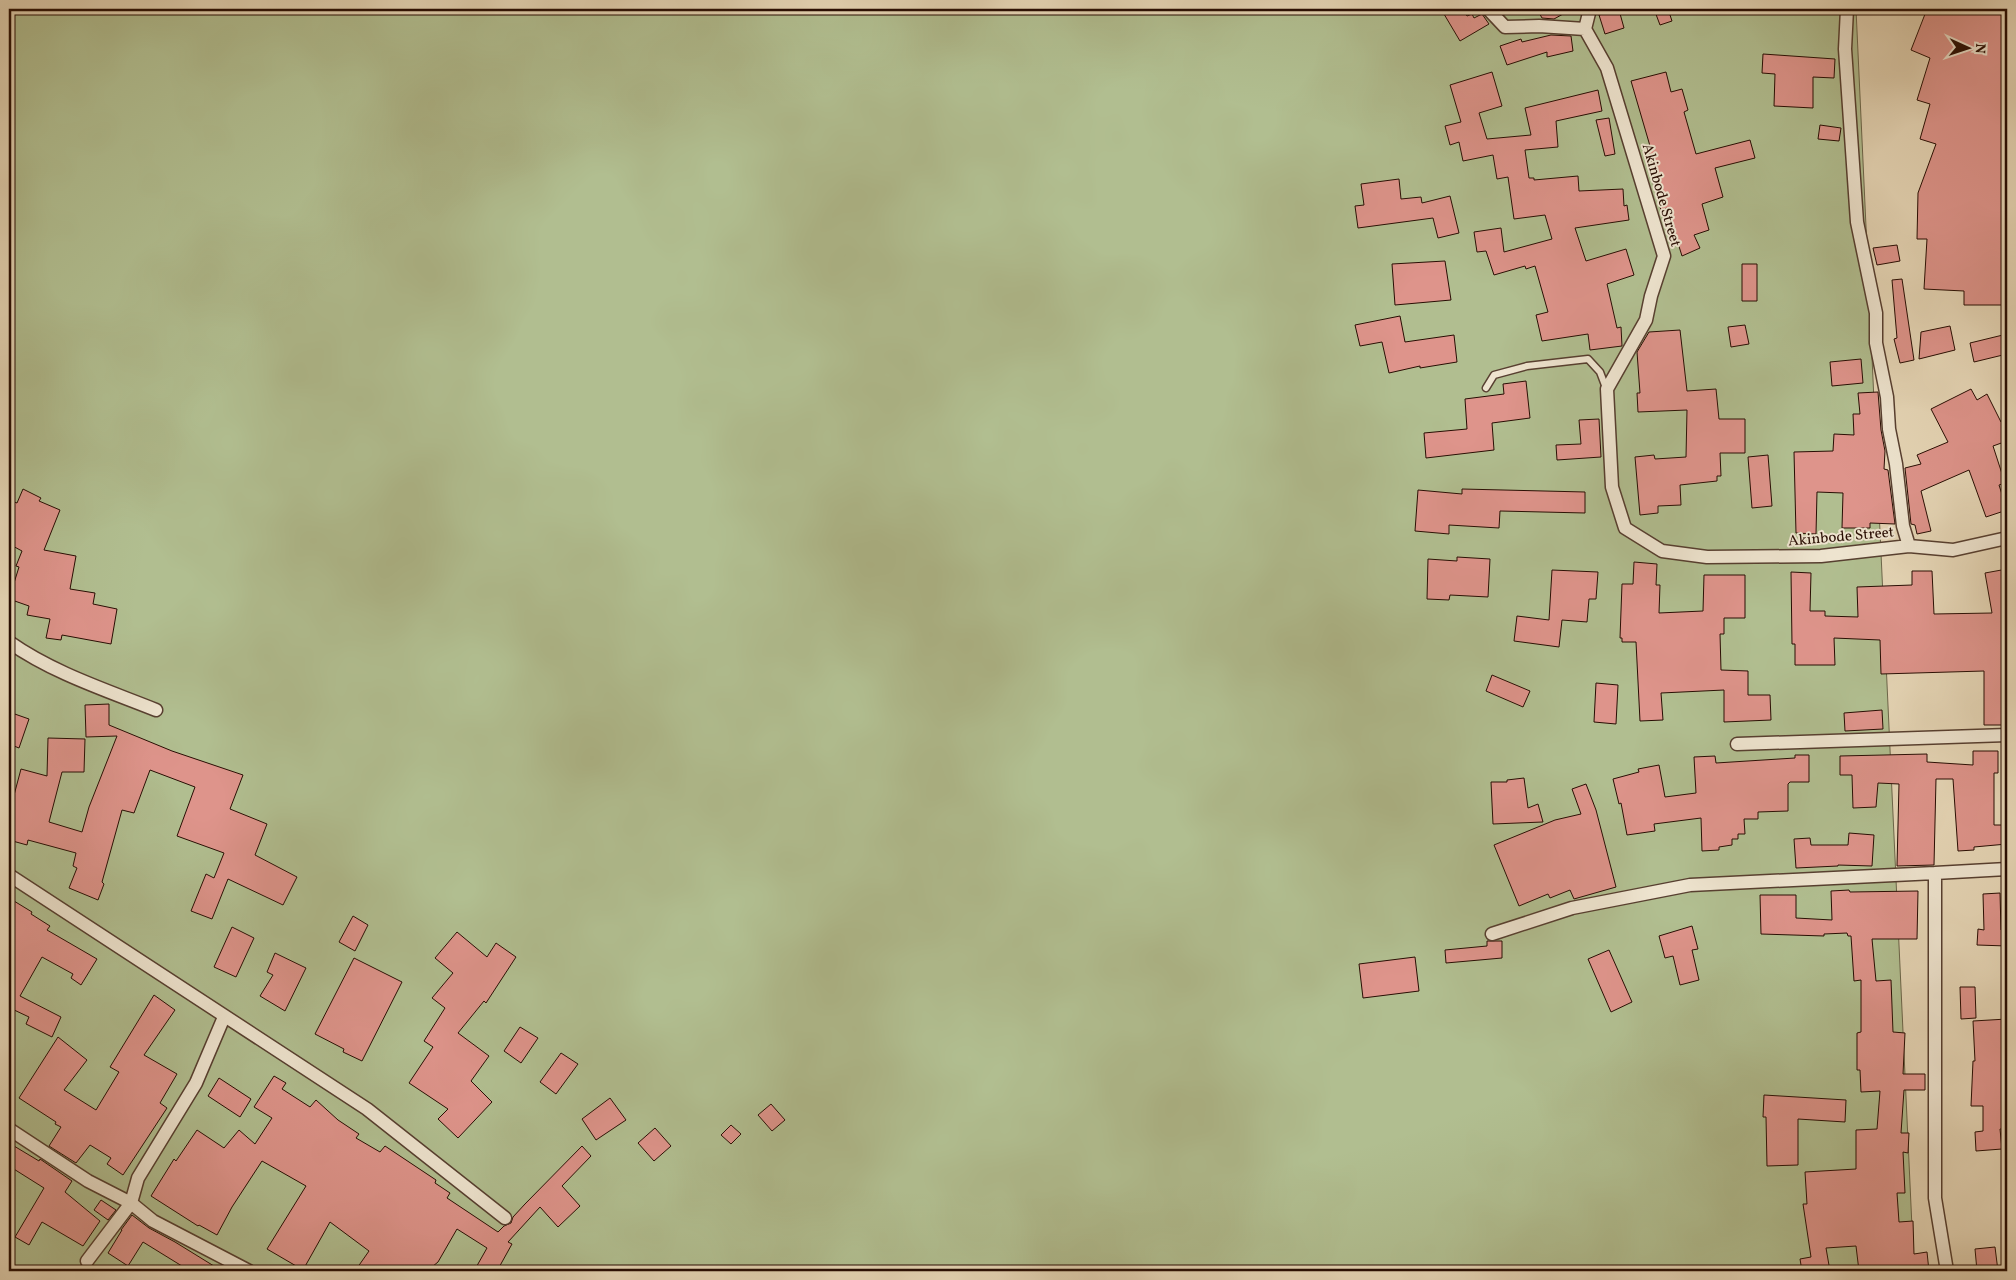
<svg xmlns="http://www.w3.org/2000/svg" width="2016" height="1280" viewBox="0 0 2016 1280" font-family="Vollkorn,serif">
  <rect width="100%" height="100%" fill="#e5d5b5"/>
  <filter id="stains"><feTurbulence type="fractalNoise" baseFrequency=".004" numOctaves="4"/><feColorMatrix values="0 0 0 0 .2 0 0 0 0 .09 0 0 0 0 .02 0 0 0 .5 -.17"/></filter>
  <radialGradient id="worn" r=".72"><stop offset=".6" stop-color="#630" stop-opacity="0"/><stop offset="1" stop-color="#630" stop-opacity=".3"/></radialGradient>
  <path fill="#b1be90" stroke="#6c664a" d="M9,9H1856L1914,1271H9Z"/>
  <path fill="#de948b" stroke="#280d03" d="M1441,9H1462L1467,16L1472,14L1474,18L1482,14L1489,24L1460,41Z
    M1537,9H1572L1554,19L1542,18Z
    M1654,9H1668L1672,21L1660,25Z
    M1927,9H2007V305H1964V291L1924,289L1927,239H1917L1918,193L1936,144L1920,139L1930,104L1917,100L1930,58L1911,50Z
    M1619,10L1624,28L1605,34L1599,15Z
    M1551,35L1571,36L1573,51L1547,57V52L1507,65L1500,46L1521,39L1522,42Z
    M1763,54L1835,59L1834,78L1813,77V108L1774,106L1775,74L1762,73Z
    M1492,72L1502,106L1479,113L1487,139L1531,135L1525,108L1598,90L1602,111L1556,121L1558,147L1525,150L1529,178H1534V180L1578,176L1579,191L1623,189L1624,206L1627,205L1629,220L1575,228L1586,261L1626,249L1634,275L1607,284L1617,328L1621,327L1622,346L1590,350L1588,334L1542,341L1536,315L1548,312L1535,266L1526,269L1525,266L1494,275L1486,251L1477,252L1474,232L1501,228L1504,252L1552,239L1545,215L1514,219L1508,177L1497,179L1493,155L1463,161L1459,142L1450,145L1445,126L1461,122L1450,85Z
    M1666,72L1671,92L1682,89L1688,110L1684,112L1696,154L1750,140L1755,158L1715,168L1723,197L1702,204L1709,230L1694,235L1700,248L1682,256L1667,208L1661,210L1653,183L1650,167L1653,166L1647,147L1650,146L1631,81Z
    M1609,118L1615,154L1605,156L1596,120Z
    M1820,125L1841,128L1839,141L1818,139Z
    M1399,179L1401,199L1421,197L1422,203L1450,196L1459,233L1438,238L1433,218L1358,228L1355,206L1364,205L1361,184Z
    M1897,245L1900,261L1877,265L1873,248Z
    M1445,261L1451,300L1395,305L1392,264Z
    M1742,264H1757V301H1742Z
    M1902,279L1914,360L1900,363L1894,339L1897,338L1892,280Z
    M1400,316L1405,342L1454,335L1457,362L1420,368V366L1389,373L1382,342L1360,346L1355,325Z
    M1745,325L1749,344L1731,347L1728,327Z
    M1950,326L1955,350L1919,359L1921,332Z
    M1680,330L1687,391L1716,389L1719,419H1745V453H1720L1721,476H1717V481L1680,485L1681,505L1658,506V513L1640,515L1635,457L1654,455L1655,459L1686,457L1687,410L1638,412L1637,393H1640L1637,352L1649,332Z
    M2007,334V354L1974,362L1970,343Z
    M1861,359L1863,383L1832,386L1830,362Z
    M1526,381L1530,418L1492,423L1494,450L1426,458L1424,433L1467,429L1465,399L1504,394L1503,384Z
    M1971,389L1977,400L1987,394L2001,422L2007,419V441L1993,446L2005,483L1999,485L2007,510L1986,517L1969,470L1921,491L1931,531L1917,534L1915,525L1911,524L1905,468L1921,464L1917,455L1948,442L1931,409Z
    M1878,392L1881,430L1885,451L1884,469L1888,470L1895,524L1870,523V528H1842L1843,493L1817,492L1816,534L1796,533L1794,452L1833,451L1834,434L1854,435L1853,414H1860L1858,393Z
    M1599,419L1601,457L1557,460L1556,445L1581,444L1579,420Z
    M1768,455L1772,506L1752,508L1748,457Z
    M23,489L41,498L39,501L60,510L44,550L76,556L70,589L95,593L93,604L117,609L111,644L62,635L61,640L46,638L50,619L27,615L29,606L9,599L19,567L16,566L22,551L9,544V500L17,503Z
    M1462,489L1585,492V513L1500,511L1499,528L1449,525V534L1415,531L1418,490L1462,494Z
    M1457,557L1490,559L1488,597L1450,595L1449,600L1427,599L1428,559L1457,561Z
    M1634,562L1657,564L1656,585H1660L1659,613L1703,611L1704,575H1745V618H1724V634H1720L1721,670L1748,671V695H1770L1771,720L1724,722V690L1661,693L1663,720L1640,721L1636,642H1622V638H1620L1622,584H1633Z
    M2007,569V633H2005L2007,707H2002V725H1984V671L1881,674L1880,640L1834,638L1835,665H1795V644H1792L1791,572L1811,573L1810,611H1825V616L1858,617L1857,587L1912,585V571H1932L1934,614L1992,613L1985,573Z
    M1552,570L1598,572L1596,599H1589L1587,622L1562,620L1559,647L1514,641L1517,616L1549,620Z
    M1492,675L1530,691L1523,707L1486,691Z
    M1596,683L1618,685L1616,724L1594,722Z
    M109,704V725L172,751L243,775L230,809L267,824L255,855L297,877L283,905L228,879L212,919L191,911L206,874L214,878L224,853L177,836L195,787L150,770L134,813L122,810L102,882L104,884L98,900L69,888L77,868L73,866L76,853L28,840L27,845L9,840V814L21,769L47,776L48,738L85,739L84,772H62L49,822L82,832L89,807L117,736L86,737L85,705Z
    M1882,710L1883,729L1845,731L1844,713Z
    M9,712L29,719L19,748L9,744Z
    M1973,751H1998V773H1994V825H2007V844L1974,847V850L1958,851L1953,779H1936L1934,865L1897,866L1899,784L1878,783L1876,807L1853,808L1852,775H1840V756L1927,754V762L1973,765Z
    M1795,755H1809V782H1790L1788,784V811L1758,812V819H1744L1745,834H1738V839H1732V845L1719,847V850L1702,851L1701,818L1654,824L1655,831L1627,835L1621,803L1619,804L1613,779L1639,772L1638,769L1659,765L1665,797L1696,793L1694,757L1715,756L1716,763L1795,758Z
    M1524,778L1528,808L1538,804L1543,822L1493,824L1491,782H1507V780Z
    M1586,784L1596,810L1616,887L1574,899L1570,890L1550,898L1548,894L1519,906L1494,845L1555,820L1581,814L1572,789Z
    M1849,833L1874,835L1872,866L1838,865V866L1796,868L1794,839L1810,838L1811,845H1848Z
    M1849,890L1850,892L1918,891L1917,939H1872L1876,981L1891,980L1893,1032L1905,1033L1903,1074H1925V1090H1904L1901,1133H1909L1908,1153L1903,1152L1905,1193H1897L1899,1222L1913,1221L1914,1254L1927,1252L1929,1271H1859L1856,1246L1826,1248L1830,1271H1802L1800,1259L1811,1257L1803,1204H1807L1805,1172L1856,1169V1130L1877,1129L1880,1091L1861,1092L1860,1070H1857V1033L1861,1032V980L1854,981L1851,936H1848L1847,933L1824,934V936L1761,934L1760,895H1796V918L1832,920L1831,891Z
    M2000,893L2001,930L2007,931V946L1977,945L1978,929L1984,930L1983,894Z
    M14,901L32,912L31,914L50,926L47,930L97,959L81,985L71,978L73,974L42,957L20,996L61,1017L52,1037L26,1024L29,1017L12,1009L9,1015V910Z
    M353,916L368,925L355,951L339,942Z
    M1692,926L1698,949L1692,950L1699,980L1680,985L1673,956L1665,958L1659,936Z
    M232,927L254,938L236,977L214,967Z
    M457,932L487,957L496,943L516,957L486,1003L484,1001L458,1033L489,1056L471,1081L492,1102L458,1138L438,1119L448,1109L409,1083L433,1047L424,1041L445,1008L432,998L453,973L435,958Z
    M1487,941H1502V958L1446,963L1445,950L1487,946Z
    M1609,950L1632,1002L1611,1012L1588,959Z
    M275,953L306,968L285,1011L260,996L273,975L267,972Z
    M1415,957L1419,991L1363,998L1359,964Z
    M354,958L402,982L362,1061L343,1052L344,1049L315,1034Z
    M1960,987H1975L1976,1018L1961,1019Z
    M154,995L175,1010L144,1055L177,1074L160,1103L167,1108L123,1175L107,1164L111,1158L90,1145L76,1163L49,1146L61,1127L55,1124L56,1122L19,1098L58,1037L87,1060L64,1090L96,1110L119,1072L110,1067Z
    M2007,1019V1129H2000L2002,1149L1976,1151L1975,1132L1983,1131V1106H1971L1973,1061H1975L1973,1021Z
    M520,1027L538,1038L521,1063L504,1051Z
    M561,1053L578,1064L556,1094L540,1082Z
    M274,1076L286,1083L282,1089L310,1107L316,1100L338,1120L359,1134L356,1138L380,1152L385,1146L436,1180L435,1183L450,1193L447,1198L498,1232L504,1226L511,1223L513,1217L525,1204L582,1146L591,1156L562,1186L580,1206L558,1227L540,1207L508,1242L512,1244L497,1271H474L487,1248L457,1229L438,1262L427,1271H355L369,1251L330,1222L303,1270L267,1249L306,1186L262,1161L232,1207L217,1235L199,1225L198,1226L151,1196L174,1159L176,1161L197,1130L224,1148L239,1130L255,1144L272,1118L254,1107Z
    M219,1078L251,1099L240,1117L208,1096Z
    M1764,1095L1846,1100L1845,1122L1798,1119V1165L1767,1166L1766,1117H1763Z
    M610,1098L626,1120L596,1140L582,1119Z
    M771,1104L785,1120L772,1131L758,1115Z
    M731,1125L741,1134L731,1144L721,1135Z
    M655,1128L671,1146L654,1161L638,1143Z
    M9,1143L39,1161L40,1159L72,1181L65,1192L100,1221L83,1246L42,1222L29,1245L15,1237L44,1188L9,1166Z
    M101,1200L116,1210L108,1220L94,1210Z
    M132,1215L149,1228L175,1242L222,1271H190L143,1242L128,1266L108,1253L122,1230H121Z
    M1995,1247L1998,1271H1977L1975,1249Z"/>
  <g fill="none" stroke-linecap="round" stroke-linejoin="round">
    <defs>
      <path id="lane" d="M1486,388L1494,375L1527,366L1588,359L1600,372L1606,388"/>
      <path id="street" d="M1488,9L1505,27L1539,26L1585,29L1607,68L1664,256L1651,296L1646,320L1607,389L1612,487L1625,528L1662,551L1707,557L1821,556L1909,546L1953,550L2007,538
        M1847,9L1845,49L1857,222L1876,313V343L1887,397L1889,429L1896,464L1903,526L1909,546
        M1585,29L1590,9
        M9,642C53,673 106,690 156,710
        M1737,744L2007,735
        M9,875L367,1109L505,1218
        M1492,934L1572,908L1690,885L1935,873
        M9,1129L88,1181L131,1203L153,1221L249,1271
        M87,1261L131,1203L138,1178L196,1083L224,1017
        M1947,1271L1935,1198V873L2007,869"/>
    </defs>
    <use href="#lane" stroke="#573f30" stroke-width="9"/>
    <use href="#street" stroke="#573f30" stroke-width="15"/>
    <use href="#lane" stroke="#eee4cf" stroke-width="6"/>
    <use href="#street" stroke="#eee4cf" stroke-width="12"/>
  </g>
  <g text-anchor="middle" stroke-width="4" stroke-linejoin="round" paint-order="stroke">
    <g font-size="15" fill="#280d03" stroke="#eee4cf">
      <text transform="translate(1662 195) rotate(74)" y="5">Akinbode Street</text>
      <text transform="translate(1841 536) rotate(-5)" y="5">Akinbode Street</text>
    </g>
  </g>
  <rect width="2016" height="1280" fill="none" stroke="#e5d5b5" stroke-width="30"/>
  <rect x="10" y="10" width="1996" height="1260" fill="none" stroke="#280d03" stroke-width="2.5"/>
  <rect x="15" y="15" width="1986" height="1250" fill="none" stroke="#280d03"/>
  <g transform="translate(1968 48) rotate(93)" stroke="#eee4cf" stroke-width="4" paint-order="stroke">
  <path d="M0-4L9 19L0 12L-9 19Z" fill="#280d03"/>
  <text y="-8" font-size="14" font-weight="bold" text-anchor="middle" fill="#280d03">N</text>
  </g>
  <rect width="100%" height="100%" filter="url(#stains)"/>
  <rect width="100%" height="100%" fill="url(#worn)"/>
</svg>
